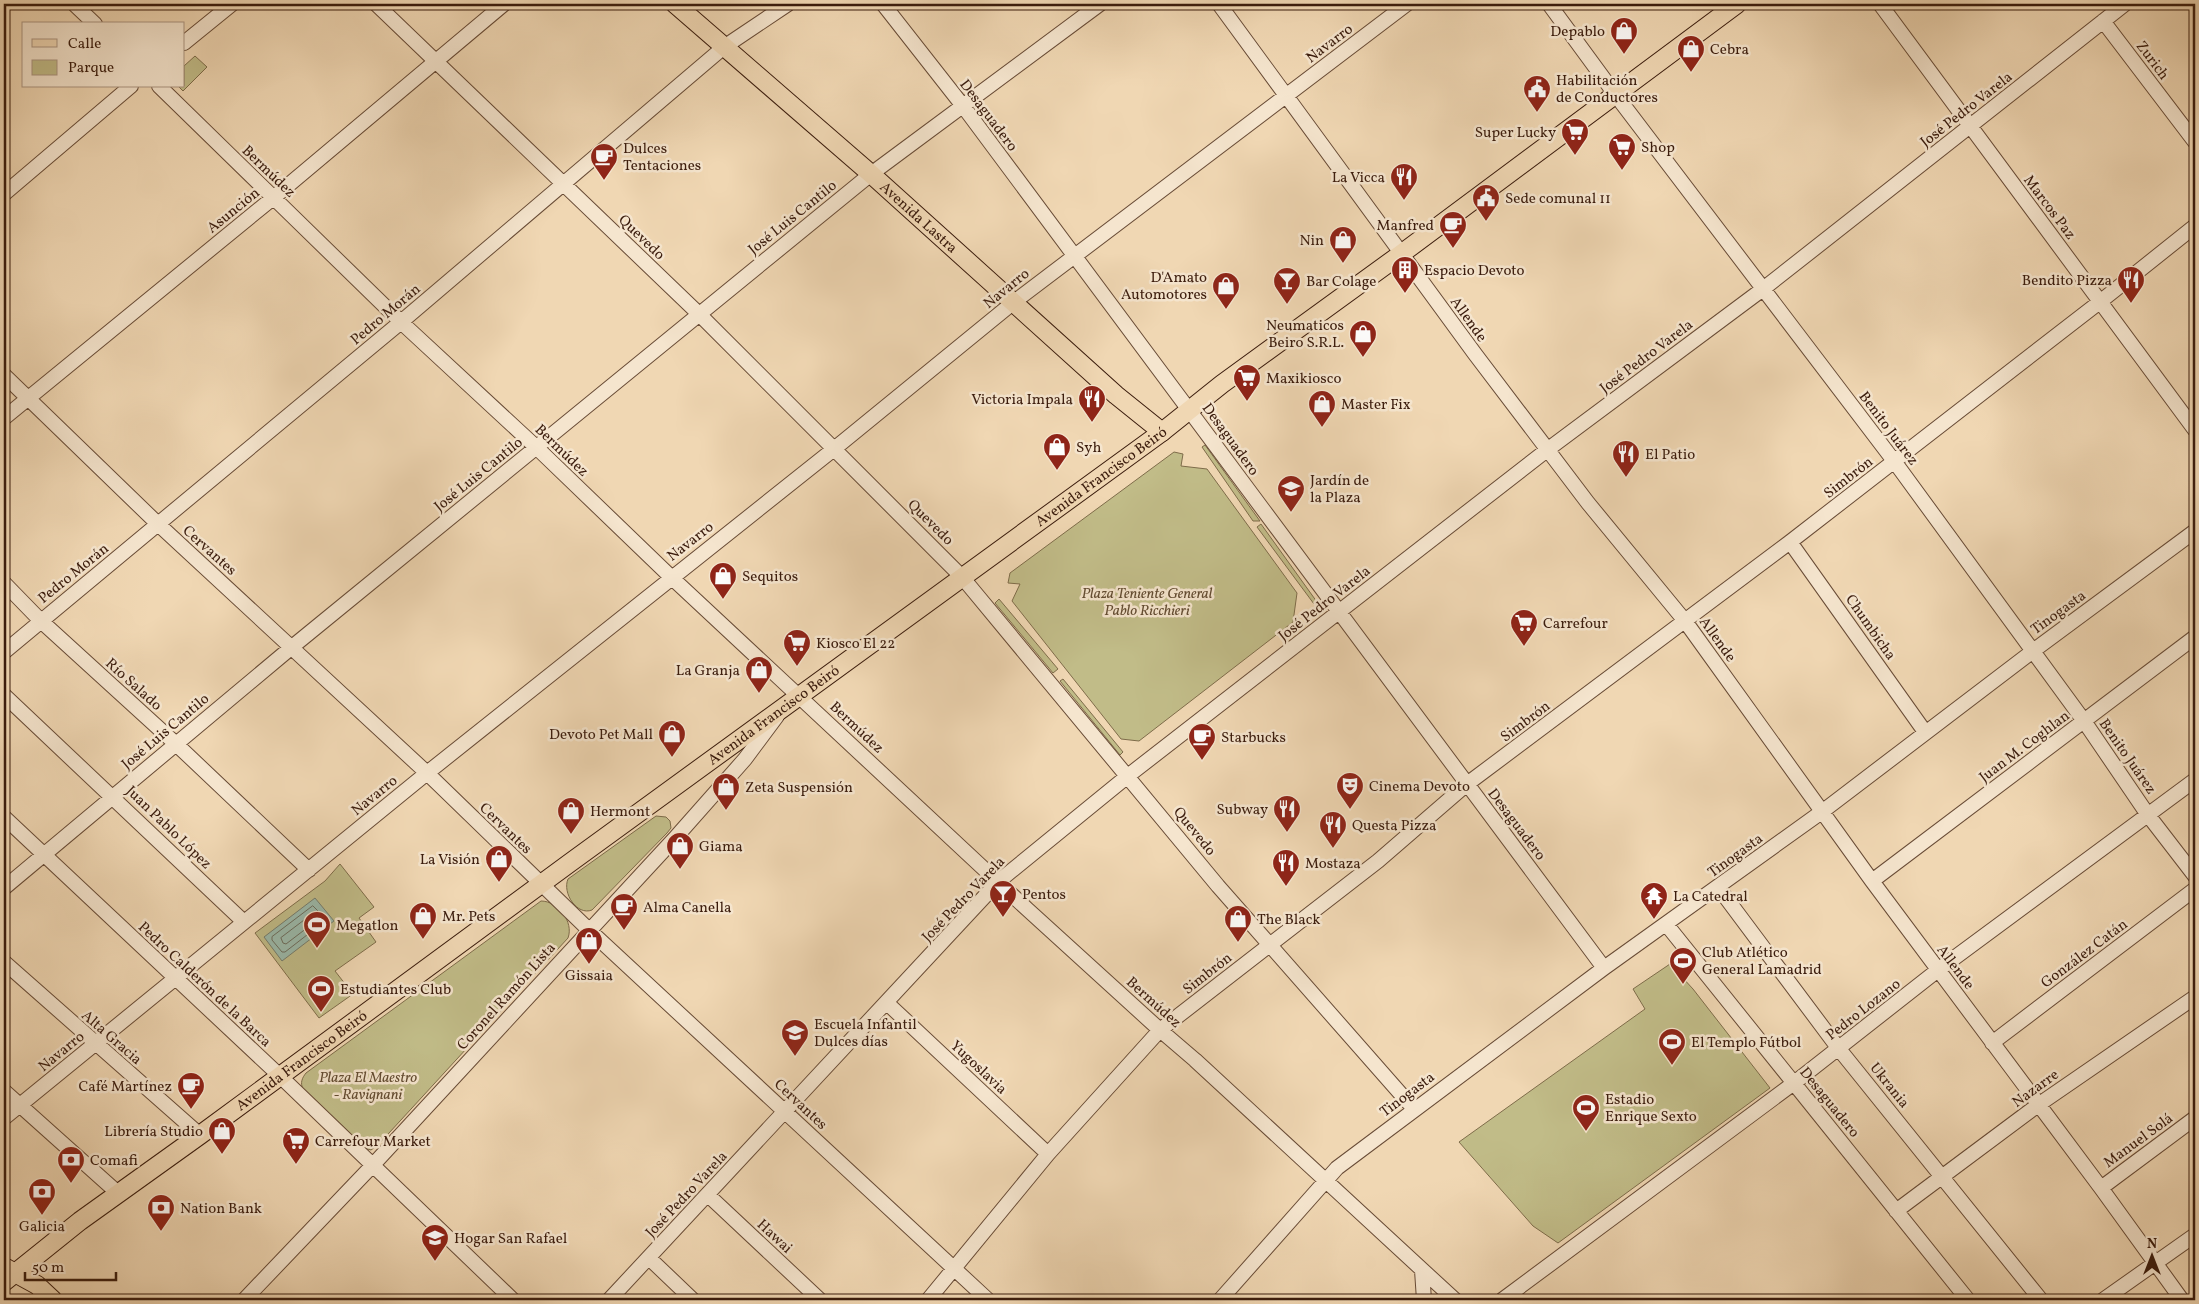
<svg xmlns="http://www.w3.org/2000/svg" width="2199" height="1304" viewBox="0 0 2199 1304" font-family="Vollkorn,serif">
  <rect width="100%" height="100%" fill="#f0d7b3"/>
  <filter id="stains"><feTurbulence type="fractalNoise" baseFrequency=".004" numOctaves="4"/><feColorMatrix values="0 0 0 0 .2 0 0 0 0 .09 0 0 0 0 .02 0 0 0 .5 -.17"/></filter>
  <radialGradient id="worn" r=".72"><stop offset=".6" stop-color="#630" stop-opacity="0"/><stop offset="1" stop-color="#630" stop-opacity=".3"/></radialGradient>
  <path fill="#c1bc88" stroke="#7e6c4a" d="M195,56L207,67L183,91L178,86H184V66Z
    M1205,445L1260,521H1253L1202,447Z
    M1174,452L1183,454L1181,466L1207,469L1297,593L1293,622L1139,741L1121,739L1012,601L1020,584L1008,583L1010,573Z
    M1261,524L1317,602L1314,604L1257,527Z
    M999,599L1058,669L1053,673L995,603Z
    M1063,679L1123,752L1120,755L1060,681Z
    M656,816L666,817L670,821L671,828L667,833L592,910C577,916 562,893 568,879Z
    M340,864L374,907L359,918L376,942L335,971L353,994L319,1018L255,933L325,881Z
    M541,901C558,901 574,922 568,938L378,1145L371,1150L364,1148L303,1089C300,1083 302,1078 306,1073Z
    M1670,964L1693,989L1770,1088L1558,1243L1533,1226L1459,1142L1645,1009L1633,989Z"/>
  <path fill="#9abaac" stroke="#747b6c" d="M315,898L334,921L282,961L264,937Z"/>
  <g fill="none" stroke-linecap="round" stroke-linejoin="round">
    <path stroke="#6a6b5c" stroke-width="1" d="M313,906L325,918V921L285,952H282L272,940V937Z
      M311,915H315L316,921L286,944L283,943L281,938Z"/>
    <defs>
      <path id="minor" d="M74,4L95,24
        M376,4L699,314L962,577L1218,886L1414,1109
        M883,4L963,106L1604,968
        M1219,4L1475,354L1588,503L1685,621L1872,881L2101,1188L2182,1300
        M1549,4L1615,94L1894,461L2084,721L2148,815L2195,876
        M1880,4L2195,430
        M2103,21L2195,142
        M184,43L232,4
        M159,86L401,322L536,447L671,577L1027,909L1160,1030L1195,1060L1455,1300
        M4,194L131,86
        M4,375L158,524L427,773L589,930L988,1300
        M4,418L273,198L504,4
        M1790,542L1925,732
        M4,583L41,621L176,744L309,870
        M4,652L401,322L724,47L788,4
        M4,695L244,922
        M4,817L280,1076L513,1300
        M1872,881L2195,637
        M1718,887L1839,1049L2041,1300
        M4,888L292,647L871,174L1100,4
        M1666,924L1968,1300
        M4,962L200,1135
        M887,1003L1048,1154
        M1992,1043L2195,889
        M4,1091L119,1194
        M4,1118L427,773L834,449L1014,302L1407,4
        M2101,1188L2195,1118
        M708,1195L820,1300
        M1896,1211L2038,1105L2195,997
        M649,1258L693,1300
        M1422,1270L1424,1300
        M244,1300L372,1166L676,837L745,759L777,716
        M609,1300L999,881L1129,775L1547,450L1763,289L2125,4
        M928,1300L1048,1154L1160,1030L1378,861L1467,784L1790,542L2101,301L2195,226
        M1220,1300L1337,1168L1604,968L1823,811L2033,651L2195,531
        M1502,1300L1794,1083L1938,970L2195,780
        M2103,1300L2195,1235"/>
      <g id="major">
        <path id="s1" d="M675,4L871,174L1116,395L1162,432"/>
        <path d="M6,1268L37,1285L53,1300"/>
        <path id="s2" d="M4,1282L80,1221L200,1135L571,862L1162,432L1222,384L1401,254L1737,4"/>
      </g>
    </defs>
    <use href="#minor" stroke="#684b36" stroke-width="16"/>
    <use href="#major" stroke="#3b1c0d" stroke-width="20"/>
    <use href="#minor" stroke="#f5e5ce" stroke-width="14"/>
    <use href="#major" stroke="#f0d7b3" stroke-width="18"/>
  </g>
  <defs>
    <symbol id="shop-pin" viewBox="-11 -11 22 30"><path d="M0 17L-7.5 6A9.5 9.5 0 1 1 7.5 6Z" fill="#8f2418" stroke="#f5e5ce"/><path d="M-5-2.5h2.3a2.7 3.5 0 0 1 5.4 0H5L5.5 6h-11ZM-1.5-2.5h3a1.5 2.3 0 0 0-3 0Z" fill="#fff"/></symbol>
    <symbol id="civic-pin" viewBox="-11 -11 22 30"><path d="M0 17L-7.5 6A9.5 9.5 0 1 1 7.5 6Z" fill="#8f2418" stroke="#f5e5ce"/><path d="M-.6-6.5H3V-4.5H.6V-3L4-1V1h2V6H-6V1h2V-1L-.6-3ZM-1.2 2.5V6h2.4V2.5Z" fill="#fff"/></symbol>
    <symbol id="supermarket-pin" viewBox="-11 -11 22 30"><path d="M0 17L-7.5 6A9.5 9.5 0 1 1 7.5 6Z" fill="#8f2418" stroke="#f5e5ce"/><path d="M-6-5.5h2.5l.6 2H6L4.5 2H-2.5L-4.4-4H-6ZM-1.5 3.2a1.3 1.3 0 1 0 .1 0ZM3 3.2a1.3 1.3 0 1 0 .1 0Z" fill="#fff"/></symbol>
    <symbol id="cafe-pin" viewBox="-11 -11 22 30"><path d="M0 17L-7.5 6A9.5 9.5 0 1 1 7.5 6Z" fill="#8f2418" stroke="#f5e5ce"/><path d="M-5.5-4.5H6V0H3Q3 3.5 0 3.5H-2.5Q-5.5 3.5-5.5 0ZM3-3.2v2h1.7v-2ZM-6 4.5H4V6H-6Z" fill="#fff"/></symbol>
    <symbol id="restaurant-pin" viewBox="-11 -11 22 30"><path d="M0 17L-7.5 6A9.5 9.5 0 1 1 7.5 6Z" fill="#8f2418" stroke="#f5e5ce"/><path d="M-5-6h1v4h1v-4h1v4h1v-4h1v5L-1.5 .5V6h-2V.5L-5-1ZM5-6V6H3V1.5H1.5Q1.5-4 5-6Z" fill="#fff"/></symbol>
    <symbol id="building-pin" viewBox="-11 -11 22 30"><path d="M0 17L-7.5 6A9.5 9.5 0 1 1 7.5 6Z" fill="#8f2418" stroke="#f5e5ce"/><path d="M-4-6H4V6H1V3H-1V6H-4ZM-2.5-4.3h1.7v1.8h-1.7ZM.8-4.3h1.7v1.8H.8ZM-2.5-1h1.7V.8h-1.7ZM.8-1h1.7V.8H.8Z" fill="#fff"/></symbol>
    <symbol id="bar-pin" viewBox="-11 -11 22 30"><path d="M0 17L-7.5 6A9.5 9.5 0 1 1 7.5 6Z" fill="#8f2418" stroke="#f5e5ce"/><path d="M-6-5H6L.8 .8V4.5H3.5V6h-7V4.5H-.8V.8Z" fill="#fff"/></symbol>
    <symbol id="school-pin" viewBox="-11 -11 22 30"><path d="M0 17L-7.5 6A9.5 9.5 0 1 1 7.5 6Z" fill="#8f2418" stroke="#f5e5ce"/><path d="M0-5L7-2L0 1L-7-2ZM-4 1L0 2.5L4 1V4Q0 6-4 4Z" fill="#fff"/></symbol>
    <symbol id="theatre-pin" viewBox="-11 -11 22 30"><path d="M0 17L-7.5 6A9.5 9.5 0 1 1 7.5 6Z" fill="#8f2418" stroke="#f5e5ce"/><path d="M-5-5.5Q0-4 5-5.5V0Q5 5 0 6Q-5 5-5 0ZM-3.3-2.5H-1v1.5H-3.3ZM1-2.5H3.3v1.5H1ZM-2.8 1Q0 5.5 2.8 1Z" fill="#fff"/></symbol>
    <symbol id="temple-pin" viewBox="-11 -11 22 30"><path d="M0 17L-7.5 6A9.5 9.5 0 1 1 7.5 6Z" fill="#8f2418" stroke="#f5e5ce"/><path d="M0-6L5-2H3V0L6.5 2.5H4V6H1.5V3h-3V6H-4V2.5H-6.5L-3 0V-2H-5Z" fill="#fff"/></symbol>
    <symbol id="stadium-pin" viewBox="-11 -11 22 30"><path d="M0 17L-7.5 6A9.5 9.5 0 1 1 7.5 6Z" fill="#8f2418" stroke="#f5e5ce"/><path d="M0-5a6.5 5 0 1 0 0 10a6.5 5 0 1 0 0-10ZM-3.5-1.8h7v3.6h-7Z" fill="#fff"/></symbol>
    <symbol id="bank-pin" viewBox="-11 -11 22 30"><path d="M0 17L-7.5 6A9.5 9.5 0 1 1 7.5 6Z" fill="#8f2418" stroke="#f5e5ce"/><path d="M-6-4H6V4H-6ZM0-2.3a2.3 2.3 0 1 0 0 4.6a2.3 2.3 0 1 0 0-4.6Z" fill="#fff"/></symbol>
  </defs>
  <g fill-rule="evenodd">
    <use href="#shop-pin" x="1608" y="15" width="32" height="43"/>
    <use href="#shop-pin" x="1675" y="33" width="32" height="43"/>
    <use href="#civic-pin" x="1521" y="73" width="32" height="43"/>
    <use href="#supermarket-pin" x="1559" y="116" width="32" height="43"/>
    <use href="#supermarket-pin" x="1606" y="131" width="32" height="43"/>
    <use href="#cafe-pin" x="588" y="141" width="32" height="43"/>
    <use href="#restaurant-pin" x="1388" y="161" width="32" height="43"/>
    <use href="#civic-pin" x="1470" y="182" width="32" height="43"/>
    <use href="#cafe-pin" x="1437" y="209" width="32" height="43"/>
    <use href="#shop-pin" x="1327" y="224" width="32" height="43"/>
    <use href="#building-pin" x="1389" y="254" width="32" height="43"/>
    <use href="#restaurant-pin" x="2115" y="264" width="32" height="43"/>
    <use href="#bar-pin" x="1271" y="265" width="32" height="43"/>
    <use href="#shop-pin" x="1210" y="270" width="32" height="43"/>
    <use href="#shop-pin" x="1347" y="318" width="32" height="43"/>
    <use href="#supermarket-pin" x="1231" y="362" width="32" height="43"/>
    <use href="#restaurant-pin" x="1076" y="383" width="32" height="43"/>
    <use href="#shop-pin" x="1306" y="388" width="32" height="43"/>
    <use href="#shop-pin" x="1041" y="431" width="32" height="43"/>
    <use href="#restaurant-pin" x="1610" y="438" width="32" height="43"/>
    <use href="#school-pin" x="1275" y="473" width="32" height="43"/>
    <use href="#shop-pin" x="707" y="560" width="32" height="43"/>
    <use href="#supermarket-pin" x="1508" y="607" width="32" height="43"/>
    <use href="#supermarket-pin" x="781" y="627" width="32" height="43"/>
    <use href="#shop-pin" x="743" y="654" width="32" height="43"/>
    <use href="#shop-pin" x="656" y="718" width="32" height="43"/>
    <use href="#cafe-pin" x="1186" y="721" width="32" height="43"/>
    <use href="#theatre-pin" x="1334" y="770" width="32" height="43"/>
    <use href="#shop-pin" x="710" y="771" width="32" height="43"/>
    <use href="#restaurant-pin" x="1271" y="793" width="32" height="43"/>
    <use href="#shop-pin" x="555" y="795" width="32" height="43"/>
    <use href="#restaurant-pin" x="1317" y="809" width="32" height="43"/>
    <use href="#shop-pin" x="664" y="830" width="32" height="43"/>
    <use href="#shop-pin" x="483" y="843" width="32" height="43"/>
    <use href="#restaurant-pin" x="1270" y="847" width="32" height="43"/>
    <use href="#bar-pin" x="987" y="878" width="32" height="43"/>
    <use href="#temple-pin" x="1638" y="880" width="32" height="43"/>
    <use href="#cafe-pin" x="608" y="891" width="32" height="43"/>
    <use href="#shop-pin" x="407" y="900" width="32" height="43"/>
    <use href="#shop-pin" x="1222" y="903" width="32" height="43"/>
    <use href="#stadium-pin" x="301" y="909" width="32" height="43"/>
    <use href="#shop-pin" x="573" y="925" width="32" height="43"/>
    <use href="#stadium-pin" x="1667" y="945" width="32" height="43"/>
    <use href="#stadium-pin" x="305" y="973" width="32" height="43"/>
    <use href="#school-pin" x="779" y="1017" width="32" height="43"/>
    <use href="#stadium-pin" x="1656" y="1026" width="32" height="43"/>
    <use href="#cafe-pin" x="175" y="1070" width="32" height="43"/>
    <use href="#stadium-pin" x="1570" y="1092" width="32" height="43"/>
    <use href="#shop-pin" x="206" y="1115" width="32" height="43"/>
    <use href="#supermarket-pin" x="280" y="1125" width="32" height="43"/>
    <use href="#bank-pin" x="55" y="1144" width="32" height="43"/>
    <use href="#bank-pin" x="26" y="1176" width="32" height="43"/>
    <use href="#bank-pin" x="145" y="1192" width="32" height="43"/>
    <use href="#school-pin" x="419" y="1222" width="32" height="43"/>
  </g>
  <g text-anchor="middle" stroke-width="5" stroke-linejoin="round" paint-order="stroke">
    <g font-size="15" fill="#3b1c0d" stroke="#f5e5ce" text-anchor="start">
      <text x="1605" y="36" text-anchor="end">Depablo</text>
      <text x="1710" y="54">Cebra</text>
      <text x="1556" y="85">Habilitación<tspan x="1556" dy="17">de Conductores</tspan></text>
      <text x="1556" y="137" text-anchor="end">Super Lucky</text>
      <text x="1641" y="152">Shop</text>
      <text x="623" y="153">Dulces<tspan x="623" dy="17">Tentaciones</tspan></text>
      <text x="1385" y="182" text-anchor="end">La Vicca</text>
      <text x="1505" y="203">Sede comunal 11</text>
      <text x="1434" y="230" text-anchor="end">Manfred</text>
      <text x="1324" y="245" text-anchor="end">Nin</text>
      <text x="1424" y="275">Espacio Devoto</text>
      <text x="1207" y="282" text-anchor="end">D'Amato<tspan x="1207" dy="17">Automotores</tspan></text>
      <text x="2112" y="285" text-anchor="end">Bendito Pizza</text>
      <text x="1306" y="286">Bar Colage</text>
      <text x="1344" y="330" text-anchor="end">Neumaticos<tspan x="1344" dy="17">Beiro S.R.L.</tspan></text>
      <text x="1266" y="383">Maxikiosco</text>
      <text x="1073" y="404" text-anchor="end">Victoria Impala</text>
      <text x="1341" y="409">Master Fix</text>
      <text x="1076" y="452">Syh</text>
      <text x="1645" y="459">El Patio</text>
      <text x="1310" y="485">Jardín de<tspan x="1310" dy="17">la Plaza</tspan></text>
      <text x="742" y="581">Sequitos</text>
      <text x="1543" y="628">Carrefour</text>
      <text x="816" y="648">Kiosco El 22</text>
      <text x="740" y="675" text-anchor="end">La Granja</text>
      <text x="653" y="739" text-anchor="end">Devoto Pet Mall</text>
      <text x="1221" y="742">Starbucks</text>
      <text x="1369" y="791">Cinema Devoto</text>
      <text x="745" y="792">Zeta Suspensión</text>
      <text x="1268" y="814" text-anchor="end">Subway</text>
      <text x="590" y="816">Hermont</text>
      <text x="1352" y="830">Questa Pizza</text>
      <text x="699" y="851">Giama</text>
      <text x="480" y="864" text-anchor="end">La Visión</text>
      <text x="1305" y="868">Mostaza</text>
      <text x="1022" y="899">Pentos</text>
      <text x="1673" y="901">La Catedral</text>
      <text x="643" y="912">Alma Canella</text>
      <text x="442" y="921">Mr. Pets</text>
      <text x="1257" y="924">The Black</text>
      <text x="336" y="930">Megatlon</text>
      <text x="1702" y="957">Club Atlético<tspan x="1702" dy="17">General Lamadrid</tspan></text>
      <text x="589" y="980" text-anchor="middle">Gissaia</text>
      <text x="340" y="994">Estudiantes Club</text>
      <text x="814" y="1029">Escuela Infantil<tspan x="814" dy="17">Dulces días</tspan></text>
      <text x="1691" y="1047">El Templo Fútbol</text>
      <text x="172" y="1091" text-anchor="end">Café Martínez</text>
      <text x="1605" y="1104">Estadio<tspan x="1605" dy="17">Enrique Sexto</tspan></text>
      <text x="203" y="1136" text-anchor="end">Librería Studio</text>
      <text x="315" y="1146">Carrefour Market</text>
      <text x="90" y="1165">Comafi</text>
      <text x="180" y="1213">Nation Bank</text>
      <text x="42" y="1231" text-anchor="middle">Galicia</text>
      <text x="454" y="1243">Hogar San Rafael</text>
    </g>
    <g font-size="15" fill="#3b1c0d" stroke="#f5e5ce">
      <text transform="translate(1329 43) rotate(-37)" y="5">Navarro</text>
      <text transform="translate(2153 60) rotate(53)" y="5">Zurich</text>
      <text transform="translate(1966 109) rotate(-38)" y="5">José Pedro Varela</text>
      <text transform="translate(989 115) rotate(53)" y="5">Desaguadero</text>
      <text transform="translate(269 171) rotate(44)" y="5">Bermúdez</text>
      <text transform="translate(2050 207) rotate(53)" y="5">Marcos Paz</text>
      <text transform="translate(233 210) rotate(-39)" y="5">Asunción</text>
      <text transform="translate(792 217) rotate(-39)" y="5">José Luis Cantilo</text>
      <text dy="5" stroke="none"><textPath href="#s1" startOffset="324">Avenida Lastra</textPath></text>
      <text transform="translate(642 237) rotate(44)" y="5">Quevedo</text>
      <text transform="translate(1006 288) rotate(-39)" y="5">Navarro</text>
      <text transform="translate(385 314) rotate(-40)" y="5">Pedro Morán</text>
      <text transform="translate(1469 319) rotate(54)" y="5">Allende</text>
      <text transform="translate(1646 356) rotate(-37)" y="5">José Pedro Varela</text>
      <text transform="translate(1889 428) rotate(53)" y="5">Benito Juárez</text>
      <text transform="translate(1231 439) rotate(54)" y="5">Desaguadero</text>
      <text transform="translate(562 450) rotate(44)" y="5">Bermúdez</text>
      <text transform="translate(478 474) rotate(-39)" y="5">José Luis Cantilo</text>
      <text dy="5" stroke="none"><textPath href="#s2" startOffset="1361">Avenida Francisco Beiró</textPath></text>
      <text transform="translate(1848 477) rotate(-38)" y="5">Simbrón</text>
      <text transform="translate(931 522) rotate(45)" y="5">Quevedo</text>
      <text transform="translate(690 541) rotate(-38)" y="5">Navarro</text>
      <text transform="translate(210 550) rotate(42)" y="5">Cervantes</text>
      <text transform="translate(73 573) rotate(-39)" y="5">Pedro Morán</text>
      <text transform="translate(1324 603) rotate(-38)" y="5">José Pedro Varela</text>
      <text transform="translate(2058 612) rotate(-36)" y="5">Tinogasta</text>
      <text transform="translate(1871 627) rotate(55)" y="5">Chumbicha</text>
      <text transform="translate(1718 639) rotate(54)" y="5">Allende</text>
      <text transform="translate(134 684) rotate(42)" y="5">Río Salado</text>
      <text dy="5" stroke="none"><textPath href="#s2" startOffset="956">Avenida Francisco Beiró</textPath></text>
      <text transform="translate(1525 721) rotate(-37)" y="5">Simbrón</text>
      <text transform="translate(857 727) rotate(43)" y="5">Bermúdez</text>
      <text transform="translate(165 731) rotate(-40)" y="5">José Luis Cantilo</text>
      <text transform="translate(2024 746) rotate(-37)" y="5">Juan M. Coghlan</text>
      <text transform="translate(2128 756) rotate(55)" y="5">Benito Juárez</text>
      <text transform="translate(374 795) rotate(-39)" y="5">Navarro</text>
      <text transform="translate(1517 824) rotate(53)" y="5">Desaguadero</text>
      <text transform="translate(169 827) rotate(44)" y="5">Juan Pablo López</text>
      <text transform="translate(506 828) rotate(44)" y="5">Cervantes</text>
      <text transform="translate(1195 831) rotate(51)" y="5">Quevedo</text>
      <text transform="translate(1735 855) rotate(-36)" y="5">Tinogasta</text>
      <text transform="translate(963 899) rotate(-46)" y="5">José Pedro Varela</text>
      <text transform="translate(2084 953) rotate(-37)" y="5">González Catán</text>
      <text transform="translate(1956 967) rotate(53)" y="5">Allende</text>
      <text transform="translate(1207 973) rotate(-38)" y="5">Simbrón</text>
      <text transform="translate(205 984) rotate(43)" y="5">Pedro Calderón de la Barca</text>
      <text transform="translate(506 996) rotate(-48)" y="5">Coronel Ramón Lista</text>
      <text transform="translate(1154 1002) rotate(42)" y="5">Bermúdez</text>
      <text transform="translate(1863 1009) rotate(-38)" y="5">Pedro Lozano</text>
      <text transform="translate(112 1037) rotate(41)" y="5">Alta Gracia</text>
      <text transform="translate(61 1051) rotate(-39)" y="5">Navarro</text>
      <text dy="5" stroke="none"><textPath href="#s2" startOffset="371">Avenida Francisco Beiró</textPath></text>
      <text transform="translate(979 1067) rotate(43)" y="5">Yugoslavia</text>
      <text transform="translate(1890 1085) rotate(51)" y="5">Ukrania</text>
      <text transform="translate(2035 1088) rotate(-36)" y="5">Nazarre</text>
      <text transform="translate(1407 1094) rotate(-37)" y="5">Tinogasta</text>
      <text transform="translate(1830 1102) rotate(51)" y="5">Desaguadero</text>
      <text transform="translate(801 1104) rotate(43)" y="5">Cervantes</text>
      <text transform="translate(2138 1140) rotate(-36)" y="5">Manuel Solá</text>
      <text transform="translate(686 1194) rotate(-47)" y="5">José Pedro Varela</text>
      <text transform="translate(775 1236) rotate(43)" y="5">Hawai</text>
    </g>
    <g font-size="15" font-style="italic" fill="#634c32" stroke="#f5e5ce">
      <text x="1147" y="598">Plaza Teniente General<tspan x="1147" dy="17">Pablo Ricchieri</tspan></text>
      <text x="368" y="1082">Plaza El Maestro<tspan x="368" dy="17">- Ravignani</tspan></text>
    </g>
  </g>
  <rect width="2199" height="1304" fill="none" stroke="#f0d7b3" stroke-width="20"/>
  <rect x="5" y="5" width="2189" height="1294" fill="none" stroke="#3b1c0d" stroke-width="2.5"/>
  <rect x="10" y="10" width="2179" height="1284" fill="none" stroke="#3b1c0d"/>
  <rect x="22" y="22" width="162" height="65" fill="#f5e5ce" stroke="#ab9581"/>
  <rect x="32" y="39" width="25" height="8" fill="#f0d7b3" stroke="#ab9581"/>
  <text x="68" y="48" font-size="15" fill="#3b1c0d">Calle</text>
  <rect x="32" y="60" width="25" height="15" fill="#c1bc88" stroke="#ab9581"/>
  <text x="68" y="72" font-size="15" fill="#3b1c0d">Parque</text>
  <g transform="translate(2152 1256)" stroke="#f5e5ce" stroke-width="4" paint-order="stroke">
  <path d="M0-4L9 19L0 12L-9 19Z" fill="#3b1c0d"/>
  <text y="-8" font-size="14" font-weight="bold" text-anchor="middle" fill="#3b1c0d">N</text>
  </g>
  <path d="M25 1272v8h91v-8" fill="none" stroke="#3b1c0d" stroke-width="2.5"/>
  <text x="32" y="1272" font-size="15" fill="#3b1c0d" stroke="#f5e5ce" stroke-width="4" paint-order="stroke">50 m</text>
  <rect width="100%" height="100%" filter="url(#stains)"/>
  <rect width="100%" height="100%" fill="url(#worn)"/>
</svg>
